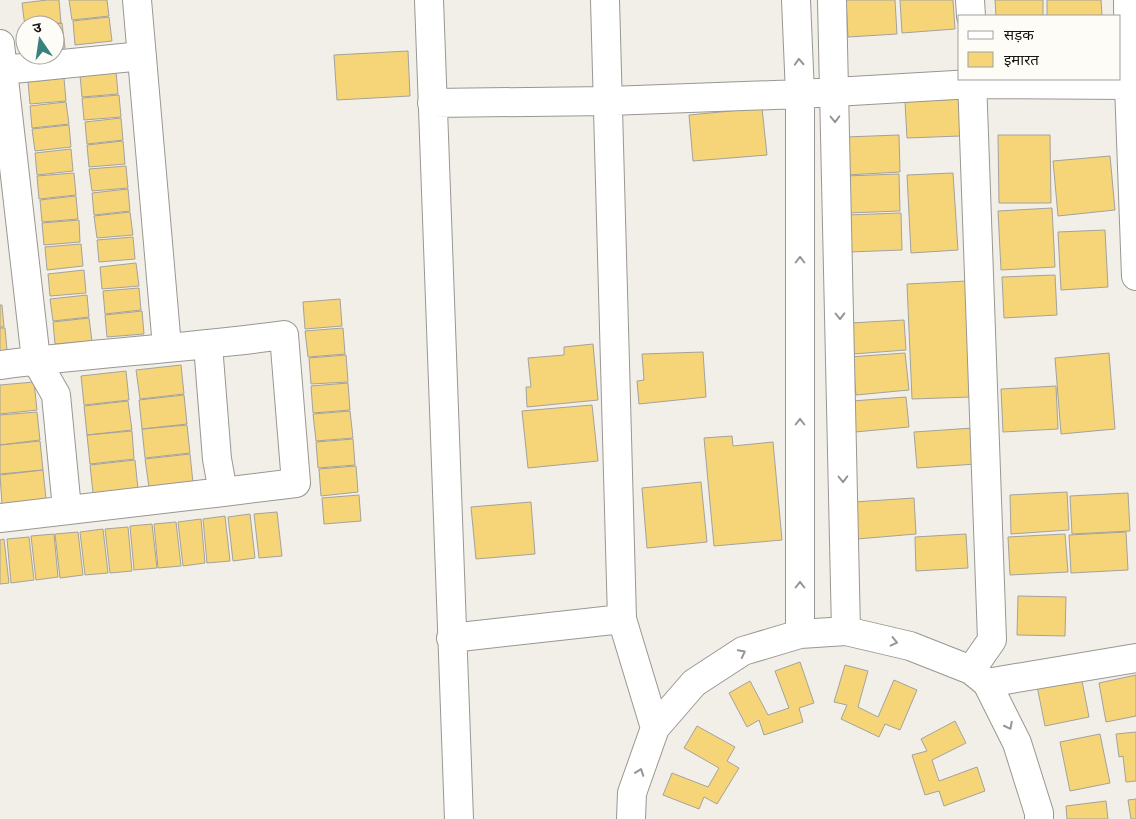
<svg xmlns="http://www.w3.org/2000/svg" width="1136" height="819" viewBox="0 0 1136 819" font-family="Montserrat,'Noto Sans Devanagari',sans-serif">
  <rect width="100%" height="100%" fill="#f1efe8"/>
  <path fill="#f6d578" stroke="#a4a29c" d="M47,0H59L61,23L25,25V27L22,3Z
    M69,0H107L109,16L72,20Z
    M846,0H895L897,34L848,37Z
    M900,0H953L955,29L902,33Z
    M995,0H1043V16H996Z
    M1047,0H1101L1102,16H1047Z
    M109,17L112,41L75,45L73,21Z
    M62,23L65,48L55,49V25H48Z
    M408,51L410,96L337,100L334,55Z
    M116,71L118,94L82,97L80,75Z
    M64,78L66,101L30,104L28,82Z
    M119,95L121,117L84,120L82,98Z
    M959,99L961,136L907,138L905,102Z
    M66,102L69,124L32,128L30,106Z
    M762,108L767,155L693,161L689,115Z
    M121,118L123,140L87,144L85,122Z
    M69,125L71,147L35,151L32,129Z
    M899,135L900,172L846,175L845,137Z
    M998,135H1050L1051,203H999Z
    M123,141L125,164L89,167L87,145Z
    M71,149L73,171L37,175L35,153Z
    M1110,156L1115,210L1058,216L1053,161Z
    M126,166L128,188L92,191L89,169Z
    M74,173L76,195L39,199L37,176Z
    M953,173L958,250L911,253L907,175Z
    M899,174L900,211L847,213L845,176Z
    M128,189L130,211L94,215L92,193Z
    M76,196L78,219L42,222L40,200Z
    M1052,208L1055,267L1001,270L998,211Z
    M130,212L133,235L97,238L94,216Z
    M901,213L902,250L849,252L847,215Z
    M79,220L80,242L44,245L42,223Z
    M1105,230L1108,287L1061,290L1058,232Z
    M133,237L135,259L99,262L97,240Z
    M81,244L83,266L47,270L45,247Z
    M136,263L139,286L102,289L100,267Z
    M84,270L86,293L50,296L48,274Z
    M1055,275L1057,315L1004,318L1002,277Z
    M967,281L971,397L912,399L907,284Z
    M139,288L141,310L105,314L103,291Z
    M87,295L89,317L53,321L50,299Z
    M340,299L342,326L305,329L303,302Z
    M0,305H2L4,327H0Z
    M142,311L144,334L107,337L105,315Z
    M89,318L92,341L55,344L53,322Z
    M904,320L906,350L853,354L851,323Z
    M0,328H5L7,350L0,351Z
    M343,328L345,354L308,357L305,331Z
    M593,344L598,400L527,407L526,387H531L528,358L564,355V347Z
    M703,352L706,397L639,404L637,381L644,380L642,354Z
    M905,353L909,390L856,395L854,374L849,357Z
    M1109,353L1115,429L1061,434L1055,358Z
    M346,355L348,382L311,384L309,358Z
    M181,365L184,394L140,399L136,370Z
    M126,371L129,400L84,405L81,376Z
    M34,382L37,410L0,414V385Z
    M348,383L350,410L313,413L311,386Z
    M1056,386L1058,429L1003,432L1001,389Z
    M184,395L187,424L142,429L139,400Z
    M906,397L909,427L855,432L852,401Z
    M128,401L132,430L87,435L84,406Z
    M592,405L598,461L528,468L522,411Z
    M350,411L353,438L316,441L313,414Z
    M37,412L40,440L0,445V415Z
    M187,425L190,453L145,458L142,429Z
    M973,428L976,464L917,468L914,432Z
    M132,431L134,459L90,464L87,435Z
    M732,436L733,446L773,442L782,540L714,546L704,438Z
    M353,439L355,465L318,468L316,442Z
    M40,441L43,470L0,474V445Z
    M190,454L193,483L149,487L145,459Z
    M135,460L138,489L93,493L90,465Z
    M356,466L358,492L321,496L319,469Z
    M43,470L46,499L2,504L0,475Z
    M701,482L707,542L647,548L642,488Z
    M1067,492L1069,530L1011,534L1010,495Z
    M1128,493L1130,531L1072,534L1070,496Z
    M359,495L361,521L324,524L322,498Z
    M914,498L916,534L857,539L854,502Z
    M531,502L535,554L476,559L471,507Z
    M277,512L282,556L259,558L254,514Z
    M250,514L255,558L233,561L228,517Z
    M225,516L230,561L207,563L203,519Z
    M201,519L205,563L183,566L178,522Z
    M176,522L181,566L158,568L154,524Z
    M152,524L157,568L134,570L130,526Z
    M128,527L132,571L110,573L105,529Z
    M103,529L108,573L85,575L80,532Z
    M78,532L83,575L60,578L55,534Z
    M1126,532L1128,570L1071,573L1069,535Z
    M54,534L58,577L36,580L31,536Z
    M966,534L968,568L916,571L915,537Z
    M1065,534L1068,572L1010,575L1008,537Z
    M29,537L34,580L11,583L7,539Z
    M4,539L9,583L0,584V540Z
    M1018,596L1066,597L1065,636L1017,635Z
    M800,662L814,703L799,708L803,722L764,735L759,720L747,727L729,693L750,681L768,715L789,708L775,671Z
    M845,665L868,671L858,707L878,717L894,680L917,690L900,730L885,724L879,737L841,719L847,705L834,702Z
    M1136,675V716L1106,722L1099,683Z
    M1081,676L1089,717L1045,726L1037,686Z
    M955,721L966,743L932,760L939,781L977,767L985,791L944,806L939,791L925,795L912,755L927,751L921,739Z
    M697,726L735,747L727,761L739,768L717,804L704,797L699,809L663,795L672,773L708,787L719,768L684,748Z
    M1136,732V781L1126,782L1123,756L1119,757L1116,734Z
    M1100,734L1110,783L1070,791L1060,742Z
    M1136,799V819H1131L1128,800Z
    M1106,801L1108,819H1067L1066,806Z"/>
  <g fill="none" stroke-linecap="round" stroke-linejoin="round">
    <defs>
      <path id="minor" d="M137,0L167,347
        M429,0L459,819
        M605,0L622,619L655,728
        M796,0L800,94V634
        M832,0L846,631
        M970,0L971,16
        M1128,0L1129,85L1136,97
        M0,44L36,360L56,395L67,509
        M3,70L142,56
        M432,103L609,101L800,94L972,84L1129,85L1136,276
        M0,365C94,353 189,348 284,335L296,483L223,492
        M0,518L223,492L217,459L208,345
        M451,638L622,619
        M971,670L992,640L972,79
        M987,683L1136,658
        M631,819L632,793L655,728L694,683L743,651L800,634L846,631L910,646L971,670L987,683L1017,743L1039,813V819"/>
    </defs>
    <use href="#minor" stroke="#999791" stroke-width="30"/>
    <use href="#minor" stroke="#fff" stroke-width="28"/>
  </g>
  <defs><path id="oneway-chevron" d="M-2-3.5L2.5 0L-2 3.5" fill="none" stroke-width="1.6" stroke-linecap="round" stroke-linejoin="round" transform="scale(1.25)"/></defs>
  <g stroke="#979695">
    <use href="#oneway-chevron" transform="translate(799 62) rotate(-93)"/>
    <use href="#oneway-chevron" transform="translate(835 119) rotate(89)"/>
    <use href="#oneway-chevron" transform="translate(800 260) rotate(-90)"/>
    <use href="#oneway-chevron" transform="translate(840 316) rotate(89)"/>
    <use href="#oneway-chevron" transform="translate(800 422) rotate(-90)"/>
    <use href="#oneway-chevron" transform="translate(843 479) rotate(89)"/>
    <use href="#oneway-chevron" transform="translate(800 585) rotate(-90)"/>
    <use href="#oneway-chevron" transform="translate(894 642) rotate(13)"/>
    <use href="#oneway-chevron" transform="translate(742 653) rotate(-27)"/>
    <use href="#oneway-chevron" transform="translate(1009 726) rotate(63)"/>
    <use href="#oneway-chevron" transform="translate(640 772) rotate(-70)"/>
  </g>
  <rect x="958" y="15" width="162" height="65" fill="#fefcf6" stroke="#a2a09c"/>
  <rect x="968" y="31" width="25" height="8" fill="#ffffff" stroke="#a2a09c"/>
  <text x="1004" y="40" font-size="15" fill="#171614">सड़क</text>
  <rect x="968" y="52" width="25" height="15" fill="#f6d578" stroke="#a2a09c"/>
  <text x="1004" y="65" font-size="15" fill="#171614">इमारत</text>
  <g transform="translate(40 40) rotate(347)"><circle r="24" fill="#fefcf6" stroke="#a2a09c"/>
  <path d="M0-4L9 19L0 12L-9 19Z" fill="#39817e"/>
  <text y="-8" font-size="14" font-weight="bold" text-anchor="middle" fill="#171614">उ</text>
  </g>
</svg>
